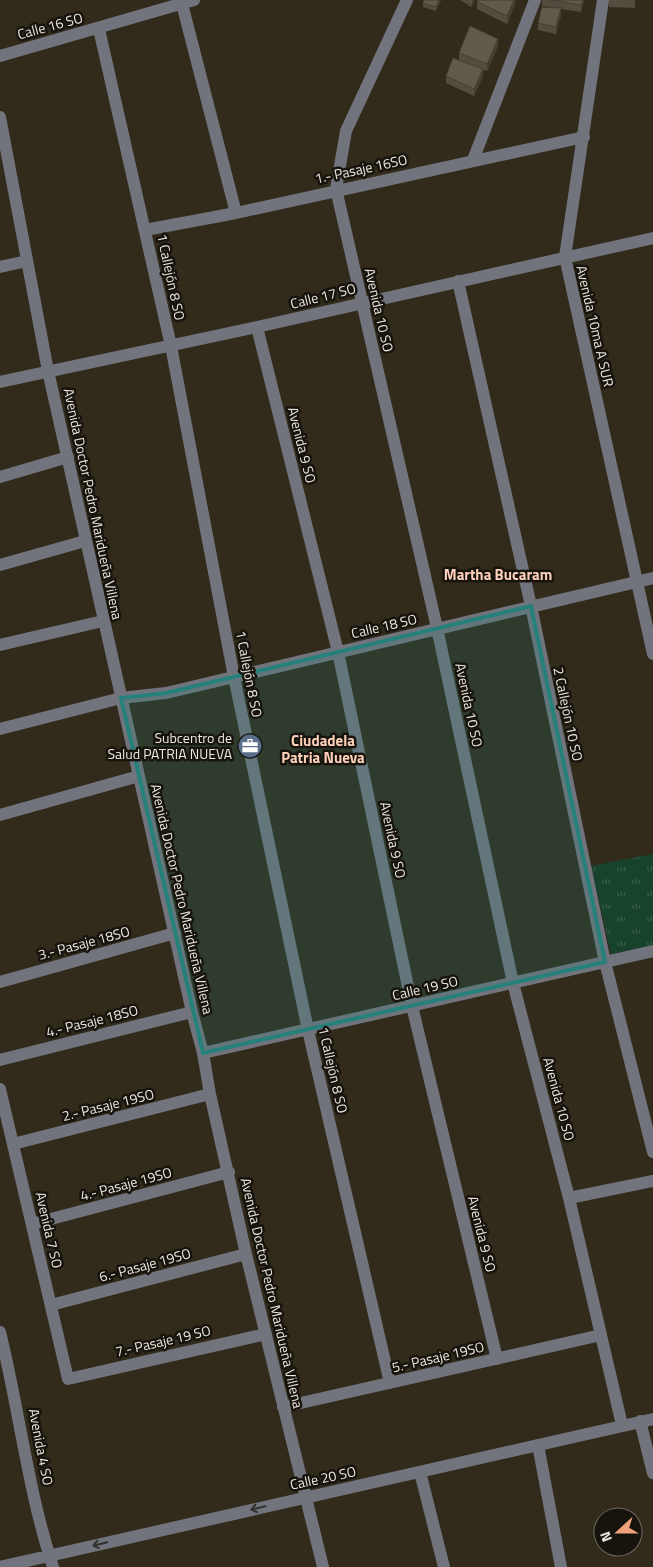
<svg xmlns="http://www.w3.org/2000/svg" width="653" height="1567" viewBox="0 0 653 1567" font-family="'Titillium Web',sans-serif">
  <defs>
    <pattern id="park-tufts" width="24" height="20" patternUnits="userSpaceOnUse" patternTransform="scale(1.25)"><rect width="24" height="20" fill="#17422b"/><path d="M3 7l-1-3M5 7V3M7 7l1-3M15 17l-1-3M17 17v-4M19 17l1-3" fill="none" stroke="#395d49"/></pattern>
  </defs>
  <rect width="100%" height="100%" fill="#322b1b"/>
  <path fill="url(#park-tufts)" d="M653,854V945L611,954L591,866Z"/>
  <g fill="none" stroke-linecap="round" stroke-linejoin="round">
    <path stroke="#72747d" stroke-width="12" d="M181,0L236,213
      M407,0L346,131L336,189L437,628L513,983L569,1198L622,1425
      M603,0L565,257L653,654
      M99,29L171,346L234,677L308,1030L390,1383
      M0,56L194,0
      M0,117L48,371L192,1012L203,1053L210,1094L246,1254L323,1567
      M473,160L535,0
      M145,230L236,213L584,137
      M0,267L27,261
      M458,281L531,606L605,962L653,1152
      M257,327L338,652L412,1006L497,1359
      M0,382L257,327L653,238
      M0,477L68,457
      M0,565L85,541
      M0,645L103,621
      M0,729L121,698L166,693L653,578
      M0,815L139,776
      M0,982L175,933
      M203,1053L653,951
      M0,1060L192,1012
      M0,1089L68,1379L266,1334
      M13,1144L210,1094
      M569,1198L653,1181
      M32,1224L229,1172
      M51,1305L246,1254
      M0,1332C19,1409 28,1491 53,1567
      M283,1407L601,1335
      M640,1421L653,1473
      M538,1445L561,1567
      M420,1472L444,1567
      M0,1567L653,1419"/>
  </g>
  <path fill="#534d3f" d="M441,0L436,11L423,7V3Z
    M459,0H474L471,7L462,1Z
    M515,0V4L507,24L477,9V2Z
    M542,0H584L581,12L561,9V15L556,34L538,30V23L552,7L542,6Z
    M609,0H635V8L609,7Z
    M498,46L487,71L483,70V76L474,96L446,83V76L459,60V53Z"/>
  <path fill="#443f33" d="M439,0H441L436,11V7Z
    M514,0H515V4L507,24V16Z
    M583,0H584L581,12V5Z
    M561,8V15L556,34V27Z
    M498,39V46L487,71V64Z
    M483,69V76L474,96V89Z"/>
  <path fill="#615a49" stroke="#443f33" d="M424,0H439L436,7L423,3Z
    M466,0H473L471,4Z
    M478,0H514L507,16L477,2Z
    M551,0H583L581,5Z
    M542,7L561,8L556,27L538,23Z
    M470,26L498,39L487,64L459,53Z
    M453,58L483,69L474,89L446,76Z"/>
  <defs><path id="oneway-shaft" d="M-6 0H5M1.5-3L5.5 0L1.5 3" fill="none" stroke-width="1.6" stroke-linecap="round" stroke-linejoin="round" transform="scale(1.25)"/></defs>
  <g stroke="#32312f">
    <use href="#oneway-shaft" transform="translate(258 1508) rotate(167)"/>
    <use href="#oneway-shaft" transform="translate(100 1544) rotate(167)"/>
  </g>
  <path fill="#258179" fill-opacity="0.2" stroke="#258179" stroke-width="4" stroke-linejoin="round" d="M531,606L605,962L203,1053L121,698L166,693Z"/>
  <defs>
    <symbol id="office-disc" viewBox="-11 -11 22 22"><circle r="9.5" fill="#5c6f8a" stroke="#17140d"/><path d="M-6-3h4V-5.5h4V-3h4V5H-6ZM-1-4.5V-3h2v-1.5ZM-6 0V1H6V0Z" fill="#fff"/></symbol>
  </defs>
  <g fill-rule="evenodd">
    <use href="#office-disc" x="236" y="732" width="28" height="28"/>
  </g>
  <g text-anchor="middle" stroke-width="5" stroke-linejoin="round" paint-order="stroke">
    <g font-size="14" fill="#ece8de" stroke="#17140d">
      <text transform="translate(50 26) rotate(-15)" y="5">Calle 16 SO</text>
      <text transform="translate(361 169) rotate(-12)" y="5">1.- Pasaje 16SO</text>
      <text transform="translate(171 277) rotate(78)" y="5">1 Callejón 8 SO</text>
      <text transform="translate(323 296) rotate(-14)" y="5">Calle 17 SO</text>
      <text transform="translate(379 310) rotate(77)" y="5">Avenida 10 SO</text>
      <text transform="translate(595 326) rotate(77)" y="5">Avenida 10ma A SUR</text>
      <text transform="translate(302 445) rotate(76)" y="5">Avenida 9 SO</text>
      <text transform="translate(93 504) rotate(78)" y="5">Avenida Doctor Pedro Maridueña Villena</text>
      <text transform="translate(384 626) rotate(-13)" y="5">Calle 18 SO</text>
      <text transform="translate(249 674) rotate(79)" y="5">1 Callejón 8 SO</text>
      <text transform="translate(469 705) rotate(78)" y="5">Avenida 10 SO</text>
      <text transform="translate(568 714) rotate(78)" y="5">2 Callejón 10 SO</text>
      <text transform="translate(393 840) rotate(78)" y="5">Avenida 9 SO</text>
      <text transform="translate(182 899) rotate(77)" y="5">Avenida Doctor Pedro Maridueña Villena</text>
      <text transform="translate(84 943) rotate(-15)" y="5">3.- Pasaje 18SO</text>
      <text transform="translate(425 988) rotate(-13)" y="5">Calle 19 SO</text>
      <text transform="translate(92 1021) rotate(-14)" y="5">4.- Pasaje 18SO</text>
      <text transform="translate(333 1070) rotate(77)" y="5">1 Callejón 8 SO</text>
      <text transform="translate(559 1099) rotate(75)" y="5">Avenida 10 SO</text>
      <text transform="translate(108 1105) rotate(-14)" y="5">2.- Pasaje 19SO</text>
      <text transform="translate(126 1184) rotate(-15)" y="5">4.- Pasaje 19SO</text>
      <text transform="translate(49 1230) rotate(77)" y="5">Avenida 7 SO</text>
      <text transform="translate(482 1234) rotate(76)" y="5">Avenida 9 SO</text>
      <text transform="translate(145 1265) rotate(-15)" y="5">6.- Pasaje 19SO</text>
      <text transform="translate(272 1293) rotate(77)" y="5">Avenida Doctor Pedro Maridueña Villena</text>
      <text transform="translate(163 1341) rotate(-13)" y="5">7.- Pasaje 19 SO</text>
      <text transform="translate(438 1357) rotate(-13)" y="5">5.- Pasaje 19SO</text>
      <text transform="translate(41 1447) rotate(79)" y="5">Avenida 4 SO</text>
      <text transform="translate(323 1478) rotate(-12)" y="5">Calle 20 SO</text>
    </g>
    <g font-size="14" fill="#ece8de" stroke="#17140d" text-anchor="end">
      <text x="232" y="743">Subcentro de<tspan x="232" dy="16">Salud PATRIA NUEVA</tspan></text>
    </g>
    <g font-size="15" font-weight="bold" fill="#ffd1bb" stroke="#17140d">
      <text x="498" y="580">Martha Bucaram</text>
      <text x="323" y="746">Ciudadela<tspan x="323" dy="17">Patria Nueva</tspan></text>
    </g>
  </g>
  <g transform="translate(618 1532) rotate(249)"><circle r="24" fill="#17140d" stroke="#6c6961"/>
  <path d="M0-4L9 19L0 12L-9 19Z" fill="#f0a27a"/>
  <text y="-8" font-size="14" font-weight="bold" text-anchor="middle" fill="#ece8de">N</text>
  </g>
</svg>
